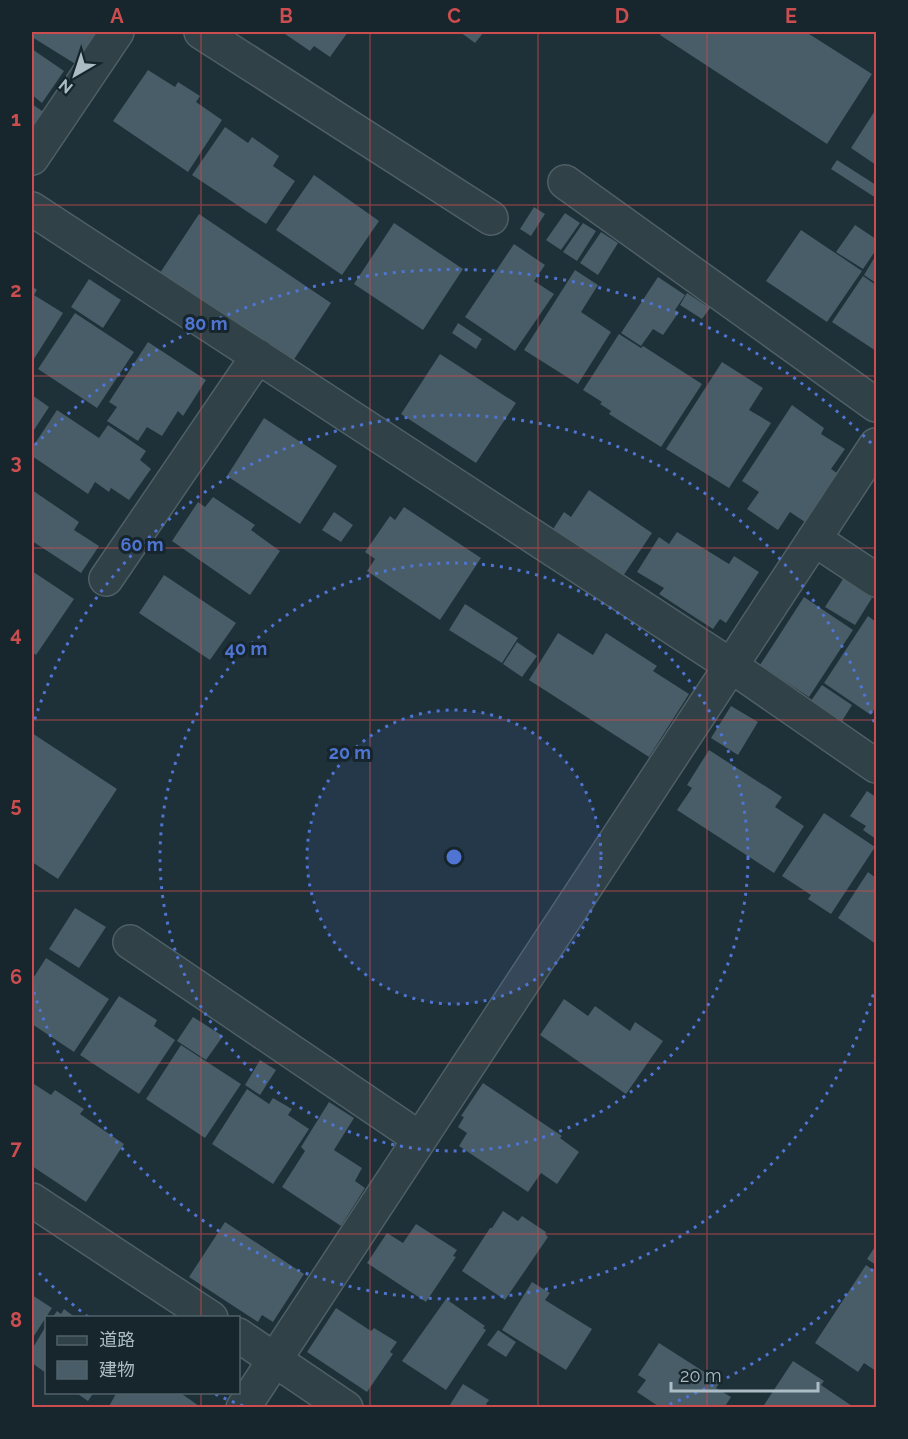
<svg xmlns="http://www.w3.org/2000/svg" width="908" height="1439" viewBox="0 0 908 1439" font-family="Raleway,'Noto Sans JP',sans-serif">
  <rect width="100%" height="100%" fill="#1e3038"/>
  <path fill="#485d67" d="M32,32H97L77,65L32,37Z
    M282,32H348L330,57L314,46L310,51Z
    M460,32H484L475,43Z
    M662,32H806L872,74L827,144L660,35Z
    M32,49L64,71L42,103L32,95Z
    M148,70L175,87L178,82L200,96L196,102L222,120L188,172L113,121Z
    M32,104L45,113L32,132Z
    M876,109V165L851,148Z
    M225,127L248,143L252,137L279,156L273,166L295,181L266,224L192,175Z
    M837,160L876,185V198L831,169Z
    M314,175L379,221L342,275L276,230Z
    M534,207L545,214L531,236L520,229Z
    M565,213L580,223L561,250L546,240Z
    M199,214L331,303L291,364L158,276Z
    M394,223L463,269L423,330L354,284Z
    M583,223L596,231L577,261L563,252Z
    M855,225L876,239V250L863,269L836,252Z
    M801,230L862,271L827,322L766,281Z
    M601,232L618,243L598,275L580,263Z
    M514,244L545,265L534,281L554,294L515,351L465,317Z
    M876,255V283L864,275Z
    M575,270L598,285L581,312L611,332L578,384L524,350Z
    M863,276L876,285V351L832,322Z
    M658,277L685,295L675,310L679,312L663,335L653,329L641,346L621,333Z
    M89,279L121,300L103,328L71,307Z
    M32,286L37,290L34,295L63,313L32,362Z
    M687,293L710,308L702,319L680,305Z
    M75,313L134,352L97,408L38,369Z
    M458,323L482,339L476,349L452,333Z
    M619,334L641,348L643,346L702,384L661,447L609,414L611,411L600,404L602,402L583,390Z
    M148,342L206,380L183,416L178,411L162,436L147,427L138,441L107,421L117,407L109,402Z
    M440,354L516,403L476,463L401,414Z
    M722,362L763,388L749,410L771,423L729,488L666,449Z
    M32,395L49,407L32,433Z
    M792,405L824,428L821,434L845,449L831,469L837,473L805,522L790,512L778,530L747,509L759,492L742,481Z
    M57,410L99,438L108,425L146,451L140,460L151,469L129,500L111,488L109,492L95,482L88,494L32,456V448Z
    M264,418L337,466L300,524L227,476Z
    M32,490L79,522L74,530L99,546L81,573L32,541Z
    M589,490L652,533L621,579L548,537L564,512L571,517Z
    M213,497L255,525L251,530L280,551L250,595L172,541L198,502L205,507Z
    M404,507L481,558L440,620L367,571L375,559L365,552L390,516L395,520Z
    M334,512L353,525L341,542L322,530Z
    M677,532L729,564L734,556L759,572L726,623L720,619L713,629L659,594L664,588L637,572L659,537L669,544Z
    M32,571L74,599L36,655L32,652Z
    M164,575L236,623L210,660L139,613Z
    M843,579L872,598L855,625L825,607Z
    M804,597L853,630L809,697L760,665Z
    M465,604L518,638L502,663L449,630Z
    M868,616L876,622V706L871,715L824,683Z
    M558,633L593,655L606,633L657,666L653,671L689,694L649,757L529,680Z
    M517,642L537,656L522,677L503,664Z
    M822,685L852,705L837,729L806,708Z
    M731,706L758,722L738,755L711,738Z
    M32,733L117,789L58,879L32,862Z
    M709,750L782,797L775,807L804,826L774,873L677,810L692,788L687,785Z
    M867,791L876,797V839L863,830L866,826L850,816Z
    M824,813L875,847L831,914L808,899L811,895L782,876Z
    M868,872L876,878V944L838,918Z
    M75,908L106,927L79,968L49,949Z
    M46,958L109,999L74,1052L32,1024V980Z
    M119,996L157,1020L154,1026L175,1040L139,1094L80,1055Z
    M564,999L588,1016L595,1006L630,1031L635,1022L663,1041L626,1094L540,1035Z
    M193,1017L223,1036L206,1060L177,1041Z
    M181,1045L241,1084L205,1138L146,1099Z
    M260,1060L276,1070L260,1095L245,1085Z
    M483,1083L562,1136L560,1138L579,1152L557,1184L541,1173L528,1192L459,1146L467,1133L458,1127L464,1117L461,1116Z
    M34,1084L51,1095L55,1090L84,1109L80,1114L124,1144L86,1202L32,1166V1088Z
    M247,1089L269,1104L273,1098L292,1109L288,1115L309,1129L273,1184L212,1144Z
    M329,1102L354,1118L334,1150L362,1168L355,1181L365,1188L341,1226L282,1187L305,1151L301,1147Z
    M503,1211L518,1221L522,1216L546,1232L545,1234L548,1237L505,1300L462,1271L490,1228H492Z
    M225,1222L304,1274L273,1322L262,1315L258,1322L189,1277Z
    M416,1224L457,1250L453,1256L456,1257L426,1302L367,1263L387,1233L403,1243Z
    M876,1245V1265L867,1259Z
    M866,1265L876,1272V1371L864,1363L858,1372L815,1343Z
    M532,1282L550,1293L545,1300L592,1329L566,1370L502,1330Z
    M32,1295L52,1308L32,1339Z
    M446,1299L485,1326L483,1328L486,1330L446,1390L402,1361Z
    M336,1308L371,1331L374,1328L397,1342L390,1352L393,1354L367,1392L307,1352Z
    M64,1309L76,1318H52L57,1311L61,1314Z
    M46,1326V1373L32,1363V1349Z
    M498,1330L516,1342L506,1357L487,1345Z
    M659,1343L720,1382L716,1388L731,1397L724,1408H661L637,1392L646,1380L638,1375Z
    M793,1361L824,1381L821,1385L855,1408H762Z
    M463,1384L489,1400L486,1404L491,1408H448Z
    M75,1392H94L88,1401Z
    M117,1392H179L202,1408H108Z"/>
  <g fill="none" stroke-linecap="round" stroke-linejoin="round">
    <defs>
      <path id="minor" d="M201,32L491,218
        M32,158L117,32
        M565,182L876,405
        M32,209L730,665L876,766
        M814,539L876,580
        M106,579L258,356
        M130,942L419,1138
        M32,1200L211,1318
        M238,1335L346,1408
        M243,1408L876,445"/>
    </defs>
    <use href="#minor" stroke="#4f5f66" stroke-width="36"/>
    <use href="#minor" stroke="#314148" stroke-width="33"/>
  </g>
  <path fill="none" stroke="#cb4d4f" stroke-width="1.5" stroke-opacity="0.55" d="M201,32V1318M370,32V1408M538,32V1408M707,32V1408M32,205H876M32,376H876M32,548H876M32,720H876M32,891H876M32,1063H876M32,1234H876M201,1392V1408"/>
  <circle cx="454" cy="857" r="147" fill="#4f74d1" fill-opacity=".12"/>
  <g fill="none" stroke="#4f74d1" stroke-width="3" stroke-dasharray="3 6">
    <circle cx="454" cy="857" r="147"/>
    <circle cx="454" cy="857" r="294"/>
    <path d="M876 986A441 441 0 0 1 32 986M32 728A441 441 0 0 1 876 728"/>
    <path d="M873 1269A588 588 0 0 1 665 1406M243 1406A588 588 0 0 1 215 1394M88 1317A588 588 0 0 1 35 1269M35 445A588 588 0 0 1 873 445"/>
  </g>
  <circle cx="454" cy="857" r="9" fill="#4f74d1" stroke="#17262c" stroke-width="3"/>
  <g font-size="18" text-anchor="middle" font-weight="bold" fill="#4f74d1" stroke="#17262c" stroke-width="6" stroke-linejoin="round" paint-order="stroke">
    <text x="206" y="330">80 m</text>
    <text x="142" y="551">60 m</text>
    <text x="246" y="655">40 m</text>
    <text x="350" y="759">20 m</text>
  </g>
  <rect width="908" height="1439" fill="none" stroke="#17262c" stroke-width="66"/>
  <rect x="45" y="1316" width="195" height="78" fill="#17262c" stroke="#526269" stroke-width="1.5"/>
  <rect x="57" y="1336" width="30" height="9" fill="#314148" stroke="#526269" stroke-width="1.5"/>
  <text x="99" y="1346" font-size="18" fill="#abbcc5">道路</text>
  <rect x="57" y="1361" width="30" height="18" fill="#485d67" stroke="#526269" stroke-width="1.5"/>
  <text x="99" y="1376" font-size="18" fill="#abbcc5">建物</text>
  <g transform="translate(75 75) rotate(219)" stroke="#17262c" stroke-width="4.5" paint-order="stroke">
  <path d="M0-4.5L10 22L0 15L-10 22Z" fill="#abbcc5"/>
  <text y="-9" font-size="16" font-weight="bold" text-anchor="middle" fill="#abbcc5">N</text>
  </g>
  <path d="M671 1382v9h147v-9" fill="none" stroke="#abbcc5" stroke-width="3"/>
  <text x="680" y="1382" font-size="18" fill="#abbcc5" stroke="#17262c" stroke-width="4.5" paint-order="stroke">20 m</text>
  <rect x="33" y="33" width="842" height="1373" fill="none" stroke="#cb4d4f" stroke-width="2"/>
  <g font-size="20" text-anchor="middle" font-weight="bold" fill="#cb4d4f">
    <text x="117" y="23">A</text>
    <text x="286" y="23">B</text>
    <text x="454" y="23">C</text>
    <text x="622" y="23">D</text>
    <text x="791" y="23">E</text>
    <text x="16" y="126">1</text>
    <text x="16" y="297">2</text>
    <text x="16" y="469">3</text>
    <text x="16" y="641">4</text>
    <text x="16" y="812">5</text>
    <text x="16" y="984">6</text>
    <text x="16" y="1155">7</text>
    <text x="16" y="1327">8</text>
  </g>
</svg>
